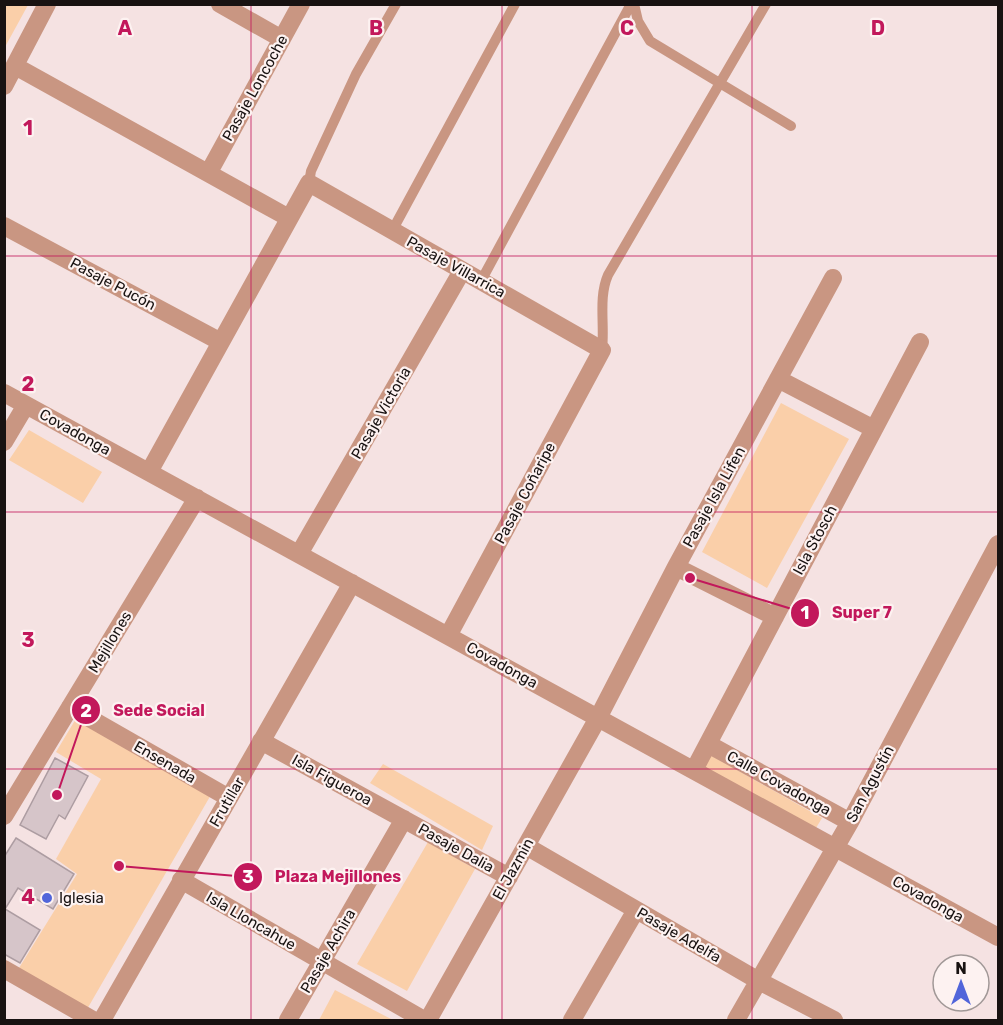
<svg xmlns="http://www.w3.org/2000/svg" width="1003" height="1025" viewBox="0 0 1003 1025" font-family="Rubik,sans-serif">
  <rect width="100%" height="100%" fill="#f5e2e2"/>
  <path fill="#facfa9" d="M5,4L28,5L5,47L4,5Z
    M781,403L849,439L767,588L702,552Z
    M29,430L102,472L83,503L9,460Z
    M77,717L212,793L86,1011L19,968L77,874L56,859L101,779L56,752Z
    M709,754L822,818L813,833L701,769Z
    M383,764L493,826L482,850L370,783Z
    M428,842L475,869L407,991L357,964Z
    M335,990L393,1020H319Z"/>
  <path fill="#d6c5c9" stroke="#ad9da2" stroke-width="1.5" d="M55,758L88,776L65,819L59,815L46,839L20,825Z
    M16,838L74,874L53,909L18,888L5,909L40,930L20,963L4,954V857Z"/>
  <g fill="none" stroke-linecap="round" stroke-linejoin="round">
    <path stroke="#c99682" stroke-width="10" d="M634,4L638,21L650,41L791,126
      M309,183L311,171L356,74L396,4
      M392,231L515,4
      M481,281L631,4
      M602,350C605,325 598,298 608,275L766,4"/>
    <path stroke="#c99682" stroke-width="18" d="M220,4L282,39
      M15,66L289,218
      M4,86L47,4
      M209,172L301,4
      M4,226L221,342
      M778,379L874,429
      M4,393L998,937
      M4,442L26,405
      M149,472L309,183L602,350L448,636
      M299,554L462,271
      M676,567L775,617
      M70,707L229,798
      M261,741L509,877
      M708,744L850,822
      M694,770L920,342
      M4,816L197,498
      M526,846L759,981L834,1020
      M181,880L424,1020
      M4,969L93,1020
      M102,1020L352,583
      M288,1020L404,819
      M428,1020L598,718L676,567L833,278
      M572,1020L636,910
      M736,1020L850,822L998,544"/>
  </g>
  <path fill="none" stroke="#c2185b" stroke-width="1.5" stroke-opacity="0.55" d="M251,4V1020M502,4V1020M752,4V1020M4,256H998M4,512H998M4,769H998"/>
  <circle fill="#5165da" stroke="#fdf2f1" stroke-width="2" cx="47" cy="898" r="6"/>
  <g text-anchor="middle" stroke-width="4.5" stroke-linejoin="round" paint-order="stroke">
    <g font-size="15" fill="#181211" stroke="#fdf2f1">
      <text transform="translate(255 88) rotate(-61)" y="5">Pasaje Loncoche</text>
      <text transform="translate(456 267) rotate(29)" y="5">Pasaje Villarrica</text>
      <text transform="translate(113 284) rotate(28)" y="5">Pasaje Pucón</text>
      <text transform="translate(381 413) rotate(-60)" y="5">Pasaje Victoria</text>
      <text transform="translate(75 432) rotate(29)" y="5">Covadonga</text>
      <text transform="translate(525 493) rotate(-62)" y="5">Pasaje Coñaripe</text>
      <text transform="translate(714 497) rotate(-61)" y="5">Pasaje Isla Lifen</text>
      <text transform="translate(815 540) rotate(-62)" y="5">Isla Stosch</text>
      <text transform="translate(110 642) rotate(-59)" y="5">Mejillones</text>
      <text transform="translate(502 665) rotate(29)" y="5">Covadonga</text>
      <text transform="translate(165 762) rotate(30)" y="5">Ensenada</text>
      <text transform="translate(332 780) rotate(29)" y="5">Isla Figueroa</text>
      <text transform="translate(779 783) rotate(29)" y="5">Calle Covadonga</text>
      <text transform="translate(870 784) rotate(-62)" y="5">San Agustín</text>
      <text transform="translate(227 802) rotate(-60)" y="5">Frutillar</text>
      <text transform="translate(456 848) rotate(29)" y="5">Pasaje Dalia</text>
      <text transform="translate(513 869) rotate(-61)" y="5">El Jazmin</text>
      <text transform="translate(928 899) rotate(29)" y="5">Covadonga</text>
      <text transform="translate(251 921) rotate(30)" y="5">Isla Lloncahue</text>
      <text transform="translate(679 935) rotate(30)" y="5">Pasaje Adelfa</text>
      <text transform="translate(328 951) rotate(-60)" y="5">Pasaje Achira</text>
    </g>
    <g font-size="15" fill="#181211" stroke="#fdf2f1" text-anchor="start">
      <text x="59" y="903">Iglesia</text>
    </g>
  </g>
  <g font-size="20" text-anchor="middle" font-weight="bold" fill="#c2185b" stroke="#fdf2f1" stroke-width="4.5" stroke-linejoin="round" paint-order="stroke">
    <text x="125" y="35">A</text>
    <text x="376" y="35">B</text>
    <text x="627" y="35">C</text>
    <text x="878" y="35">D</text>
    <text x="28" y="135">1</text>
    <text x="28" y="391">2</text>
    <text x="28" y="647">3</text>
    <text x="28" y="904">4</text>
  </g>
  <path fill="none" stroke="#c2185b" stroke-width="2" d="M690 578L805 613M57 795L86 710M119 866L248 877"/>
  <g fill="#c2185b" stroke="#fdf2f1" stroke-width="2">
    <circle cx="690" cy="578" r="6"/>
    <circle cx="57" cy="795" r="6"/>
    <circle cx="119" cy="866" r="6"/>
    <circle cx="805" cy="613" r="15"/>
    <circle cx="86" cy="710" r="15"/>
    <circle cx="248" cy="877" r="15"/>
  </g>
  <g font-size="18" text-anchor="middle" font-weight="bold" fill="#fff">
    <text x="805" y="619">1</text>
    <text x="86" y="717">2</text>
    <text x="248" y="883">3</text>
  </g>
  <g font-size="16" text-anchor="middle" font-weight="bold" fill="#c2185b" stroke="#fdf2f1" stroke-width="4.5" stroke-linejoin="round" paint-order="stroke">
    <text x="862" y="618">Super 7</text>
    <text x="159" y="716">Sede Social</text>
    <text x="338" y="882">Plaza Mejillones</text>
  </g>
  <rect width="1003" height="1025" fill="none" stroke="#181211" stroke-width="12"/>
  <g transform="translate(961 983)"><circle r="28" fill="#fdf2f1" stroke="#a19897" stroke-width="1.5"/>
  <path d="M0-4.5L10 22L0 15L-10 22Z" fill="#5165da"/>
  <text y="-9" font-size="16" font-weight="bold" text-anchor="middle" fill="#181211">N</text>
  </g>
</svg>
